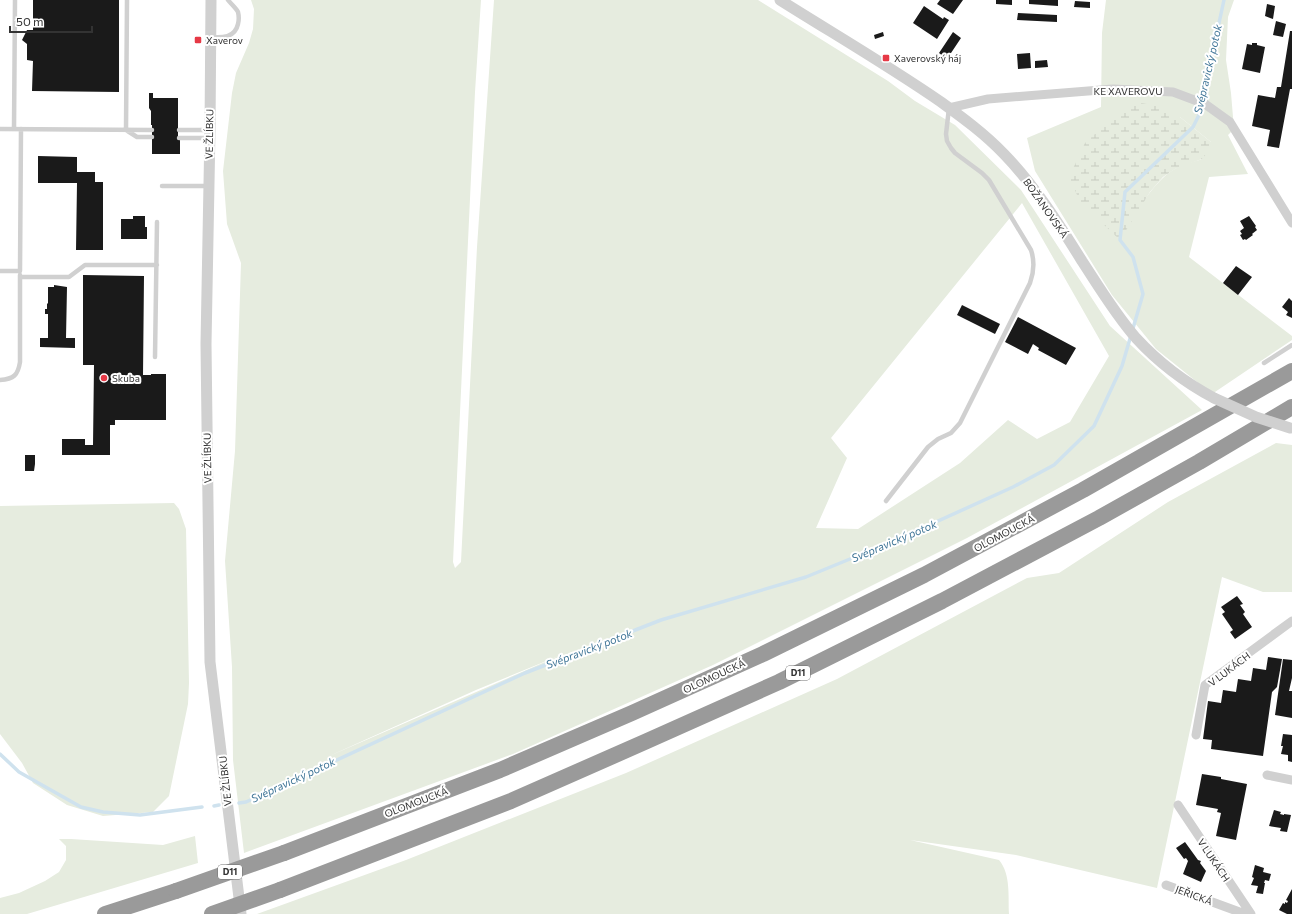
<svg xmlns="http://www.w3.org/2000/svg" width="1292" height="914" viewBox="0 0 1292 914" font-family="Commissioner,sans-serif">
  <defs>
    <pattern id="wetland-marsh" width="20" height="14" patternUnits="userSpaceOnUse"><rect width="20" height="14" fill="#e6ecdf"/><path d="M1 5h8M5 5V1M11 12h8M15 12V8" fill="none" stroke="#c6cbc0"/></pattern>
  </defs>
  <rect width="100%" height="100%" fill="#fff"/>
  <path fill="#e6ecdf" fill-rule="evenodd" d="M251,0H481L475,92L453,562L455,568L461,562L477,247L494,0H758L888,81L915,101L955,125L1021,190L1110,326L1202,410L967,538L713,665L513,754L244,853L233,760L232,667L225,561L235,451L241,263L227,224L223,171L232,93L236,73L249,43L253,29L254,9ZM1022,203L1109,356L1070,422L1037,439L1008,420L960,463L858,529L816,528L847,458L831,438ZM561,655L327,757L476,690Z
    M1106,0H1234L1228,17L1226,60L1231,93L1234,129L1228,135L1248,174L1209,177L1189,257L1292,336V340L1212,394L1156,349L1112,295L1035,171L1027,138L1101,107L1102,33ZM1180,117L1211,142L1202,159C1193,162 1181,165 1173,170C1150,185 1135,216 1120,239Z
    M1276,443L1292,445V592H1263L1222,577L1157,888L1016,855L910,840L999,860C1011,874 1008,897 1009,914H257L406,860L626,773L837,679L1027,578L1059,573L1168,502Z
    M174,503L179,509L186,529L189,683L188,704L169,796L153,812L103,816L67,805L33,783L22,763L0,734V506Z
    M195,836L198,863L27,914H0V898L19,893L45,881L59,872L66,860V846L59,839H71L163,845Z"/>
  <path fill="url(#wetland-marsh)" d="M1142,103L1161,107L1180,117L1211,142V148L1202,159L1175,169L1163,177L1150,192L1120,240L1080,202L1071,181V173L1085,143L1126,106Z"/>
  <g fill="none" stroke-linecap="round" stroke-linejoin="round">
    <path stroke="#cfe2ee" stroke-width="3.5" d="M0,754L19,772L81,807L103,812L140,815L202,807
      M239,803L246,802L525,673L661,620L806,577L894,541L1013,487L1054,465L1094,426L1122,366L1143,294L1133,257L1120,240L1125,192L1193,127L1199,115L1224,0
      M214,806L219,805"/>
  </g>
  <path fill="#1a1a1a" d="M33,0H119V92L32,91L33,61L27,60V44L22,40L27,30H33Z
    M940,0H963L953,14L937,4Z
    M996,0H1012V5L996,4Z
    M1029,0H1058V6L1029,4Z
    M1075,1L1090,2V8L1074,7Z
    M1267,4L1275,6L1273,19L1265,16Z
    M924,6L943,19L944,17L949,20L937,39L913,23Z
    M1018,13L1057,15V22L1017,20Z
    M1276,21L1286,24L1283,37L1273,35Z
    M1290,31H1292V89H1290L1279,148L1267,146L1270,130L1252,126L1258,95L1275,98L1277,87H1281Z
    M883,32L884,36L875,39L874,35Z
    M953,32L961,38L947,59L939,53Z
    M1252,43H1257V45L1265,47L1260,73L1242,69L1247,44L1252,45Z
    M1030,53L1031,68L1018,69L1017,54Z
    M1047,60L1048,67L1035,68V61Z
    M149,93H153V98H178V140H180V154H152V125H151V111L149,108Z
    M38,156L77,157V172H95V182H103V250H76L77,183H38Z
    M133,216H145V227H147V239H121V219H133Z
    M1249,216L1256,226L1255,227L1257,230L1252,234L1253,235L1246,240L1245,239L1243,240L1240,235L1242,234L1240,231L1244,228L1240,221Z
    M1236,266L1252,277L1238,295L1223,283Z
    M83,275L144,276L143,375H151V374H166V420H115V425H110V455H62V439H85V445H93L94,365H83Z
    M54,285L67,287L66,338H75V348L40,347V338H48V314H45V309H47V304L48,303V287H54Z
    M1289,298L1292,301V318L1286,315L1288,312L1282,307Z
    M962,305L1000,324L995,334L957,315Z
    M1018,317L1076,348L1066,365L1038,350L1039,348L1033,344L1028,354L1005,342Z
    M25,455H35V464L34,471H25Z
    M1237,596L1243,604L1240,605L1245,612L1243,614L1252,627L1235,639L1230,632L1233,630L1222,614L1225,612L1221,607Z
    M1268,657L1282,659L1277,687L1272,692L1263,756L1211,749L1212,740L1203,739L1208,701L1221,703L1223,690L1236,692L1238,679L1251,681L1253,668L1266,670Z
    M1283,659L1292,660V678L1289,691H1292V718L1275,715Z
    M1283,734L1292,735V762L1288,761V755L1281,754L1283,746H1281Z
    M1202,774L1221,777V779L1247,784L1236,840L1216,836L1221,813L1217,812L1218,809L1196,805Z
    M1274,810L1281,812L1280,814L1284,815V814L1291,815L1287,832L1280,831L1281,828L1269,826Z
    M1185,842L1198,860L1201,861L1200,863L1206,871L1201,882L1183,874L1188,861L1186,858L1184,859L1176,848Z
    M1255,865L1264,868L1263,872L1271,874L1269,881L1265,880L1264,883H1265L1263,894L1256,893L1258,886L1251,885L1254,878L1252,877Z
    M1292,889V914H1287L1279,910L1283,903L1285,904V902L1287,903L1288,901L1286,900Z"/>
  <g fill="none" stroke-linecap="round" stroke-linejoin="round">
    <path stroke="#d0d0d0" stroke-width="4.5" d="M210,37C222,38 235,38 238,24C239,20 239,16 238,12C236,8 231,4 228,0
      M0,129L152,130
      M14,129L15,0
      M126,130L127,0
      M126,130L137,137H152
      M179,130H210
      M179,138H209
      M162,186H209
      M0,271H20L21,129
      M20,277H69L85,265H157
      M155,357L157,222
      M1264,363L1292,345
      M0,380C14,379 18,375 20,362V275
      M886,501L928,447L938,439L951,433L960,423L1030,283C1034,272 1035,262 1031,250L989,180L982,173L955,153L951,148L947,141L946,134L949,108"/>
    <path stroke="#d0d0d0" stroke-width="9" d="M949,108L988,99L1113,89L1173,92L1205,104L1230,122L1292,223
      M1196,735L1205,685L1292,621
      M1267,775L1292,780
      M1178,805L1251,914
      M1166,885L1245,914"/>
    <path stroke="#d0d0d0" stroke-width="11" d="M211,0L210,130L206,344L210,662L241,914
      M780,0C834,34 889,66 941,102C963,118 985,134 1004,154C1035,186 1059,224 1082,261C1099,287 1115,314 1136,338C1158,362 1186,383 1214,398"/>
    <path stroke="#9a9a9a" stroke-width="16" d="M284,853L500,770L632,713L763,654L924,575L1083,490L1292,371
      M280,890L511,801L647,741L779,682L942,601L1099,518L1199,462L1292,407
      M105,914L176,891"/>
    <path stroke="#d0d0d0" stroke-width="11" d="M1214,398L1256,417L1290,428"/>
    <path stroke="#9a9a9a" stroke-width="16" d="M176,891L284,853
      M212,914L280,890"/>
  </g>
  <g fill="#e63946" stroke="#fff" stroke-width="1.5">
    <rect x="194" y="36" width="8" height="8" rx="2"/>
    <rect x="882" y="54" width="8" height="8" rx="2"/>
    <circle cx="104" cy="378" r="4"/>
  </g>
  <g text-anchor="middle" stroke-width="4" stroke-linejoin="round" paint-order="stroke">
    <g fill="#fff" stroke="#707070" stroke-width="1">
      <rect x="786" y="666" width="24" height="14" rx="3"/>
      <rect x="218" y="865" width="24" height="14" rx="3"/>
    </g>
    <g font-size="9" font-weight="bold" fill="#333">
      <text x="798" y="676">D11</text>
      <text x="230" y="875">D11</text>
    </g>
    <g font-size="10" fill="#333" stroke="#fff" text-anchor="start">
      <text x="206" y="44">Xaverov</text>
      <text x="894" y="62">Xaverovský háj</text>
      <text x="112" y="382">Skuba</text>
    </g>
    <g font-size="10" fill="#333" stroke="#fff">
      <text x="1128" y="95">KE XAVEROVU</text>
      <text transform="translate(209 134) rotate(-89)" y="4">VE ŽLÍBKU</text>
      <text transform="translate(1046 208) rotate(55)" y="4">BOŽANOVSKÁ</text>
      <text transform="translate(207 458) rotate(-91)" y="4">VE ŽLÍBKU</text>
      <text transform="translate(1004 533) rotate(-28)" y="4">OLOMOUCKÁ</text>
      <text transform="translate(1229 669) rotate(-37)" y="4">V LUKÁCH</text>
      <text transform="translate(714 676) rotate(-25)" y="4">OLOMOUCKÁ</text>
      <text transform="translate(225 781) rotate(-96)" y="4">VE ŽLÍBKU</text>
      <text transform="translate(416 802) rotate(-21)" y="4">OLOMOUCKÁ</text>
      <text transform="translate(1214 860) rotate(56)" y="4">V LUKÁCH</text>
      <text transform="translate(1194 895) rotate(20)" y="4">JEŘICKÁ</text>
    </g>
    <g font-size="11" font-style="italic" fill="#3f7597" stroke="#fff">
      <text transform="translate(1208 69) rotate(-77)" y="4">Svépravický potok</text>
      <text transform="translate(894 541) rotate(-23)" y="4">Svépravický potok</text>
      <text transform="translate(589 649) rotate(-21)" y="4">Svépravický potok</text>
      <text transform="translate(293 780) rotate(-25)" y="4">Svépravický potok</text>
    </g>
  </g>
  <path d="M10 26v6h82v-6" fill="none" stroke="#333333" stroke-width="2"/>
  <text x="16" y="26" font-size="12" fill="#333333" stroke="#ffffff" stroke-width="3" paint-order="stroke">50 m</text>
</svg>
